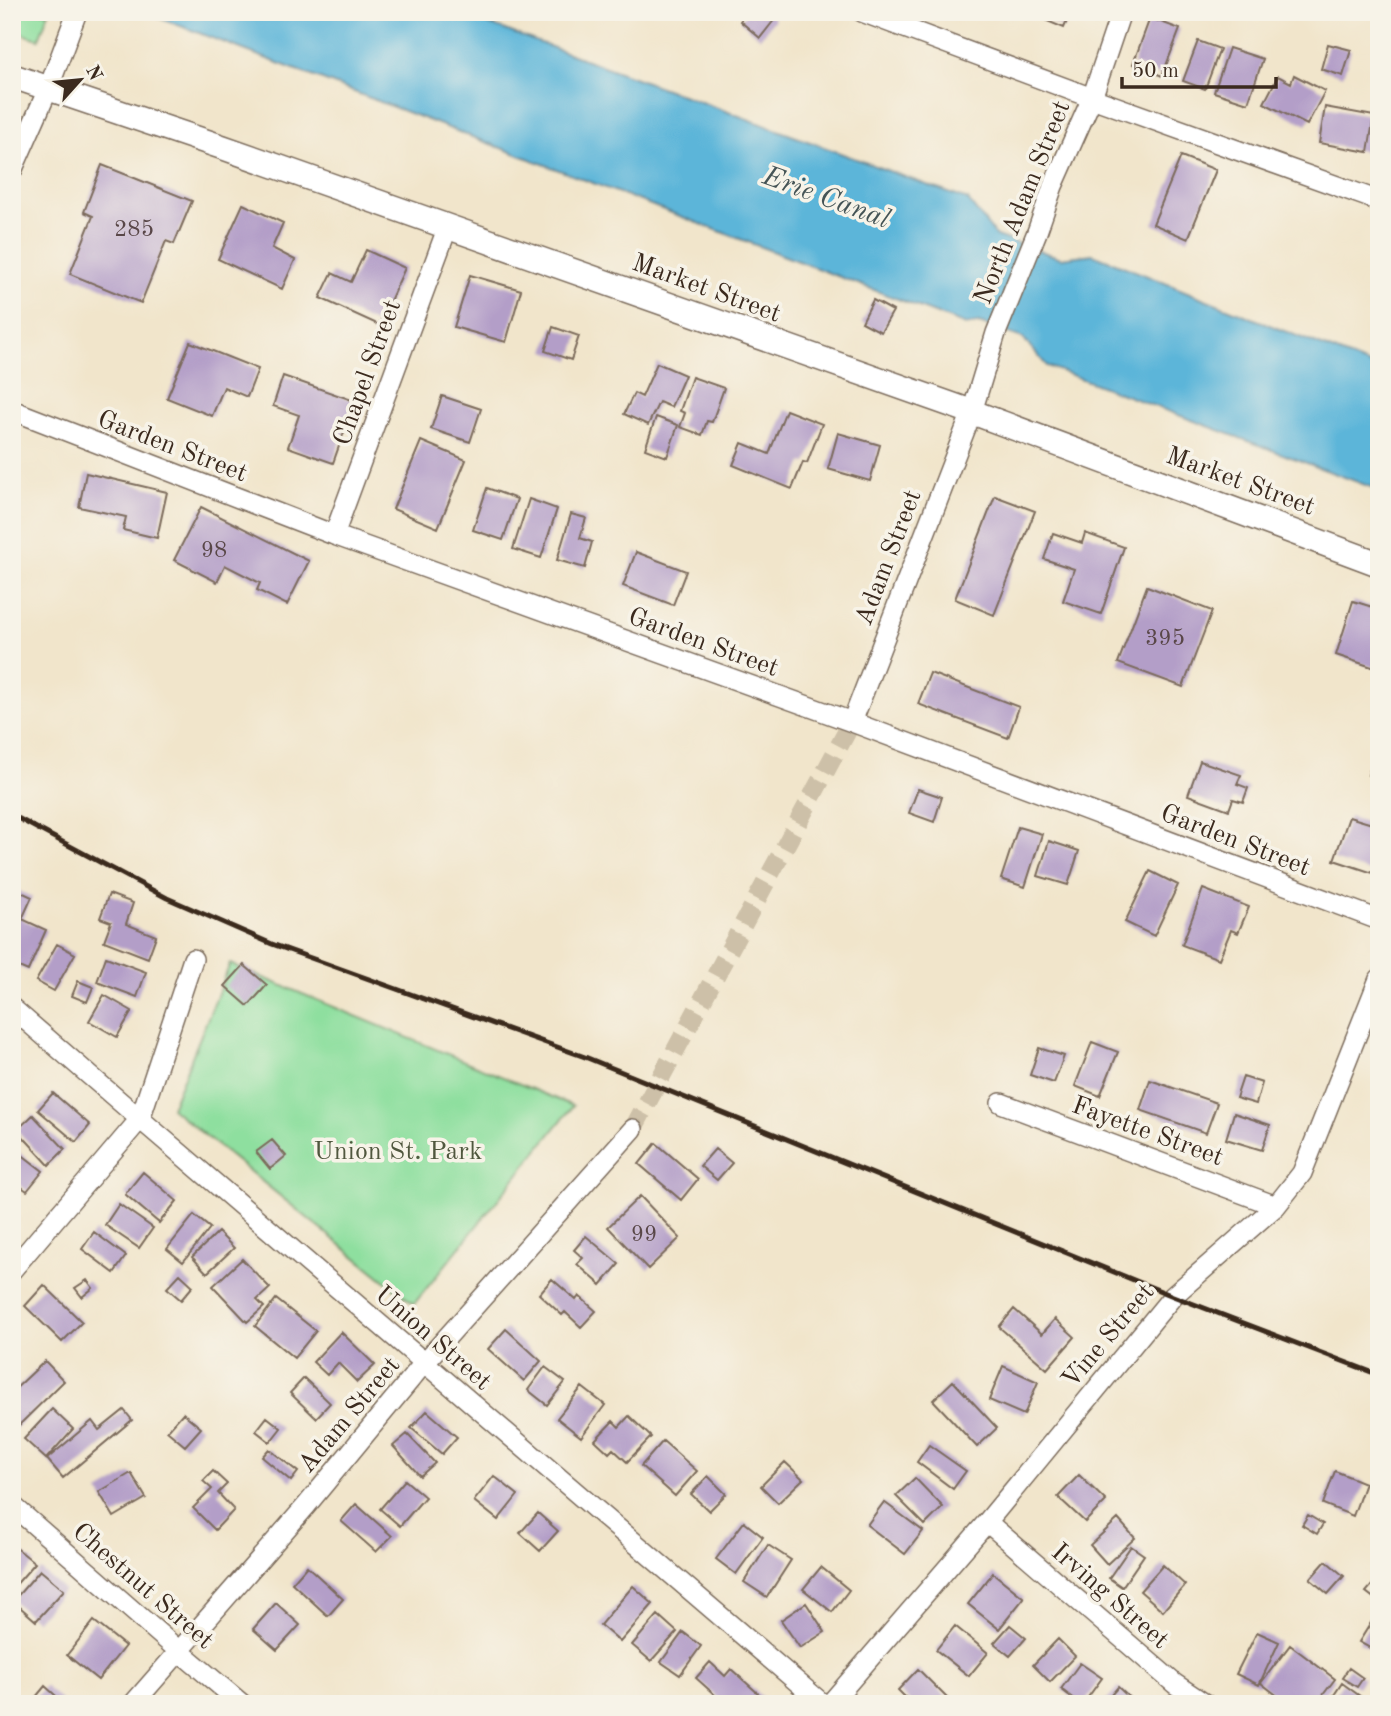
<svg xmlns="http://www.w3.org/2000/svg" width="1391" height="1716" viewBox="0 0 1391 1716" font-family="'Old Standard TT',serif">
  <rect width="100%" height="100%" fill="#f7f3e8"/>
  <filter id="ink" filterUnits="userSpaceOnUse"><feTurbulence type="fractalNoise" baseFrequency=".0143" numOctaves="2"/><feDisplacementMap in="SourceGraphic" scale="14" xChannelSelector="R" yChannelSelector="G"/><feConvolveMatrix kernelMatrix="1 2 1 2 8 2 1 2 1" color-interpolation-filters="sRGB"/></filter>
  <filter id="wash" filterUnits="userSpaceOnUse"><feTurbulence type="fractalNoise" baseFrequency=".00686" numOctaves="4" result="noise"/><feDisplacementMap in="SourceGraphic" scale="28" xChannelSelector="R" yChannelSelector="G"/><feGaussianBlur stdDeviation="1.57" result="paint"/><feColorMatrix in="noise" values="0 0 0 0 0 0 0 0 0 0 0 0 0 0 0 0 0 1.4 0 .05"/><feComposite in="paint" operator="in"/></filter>
  <g filter="url(#wash)">
    <rect width="100%" height="100%" fill="#f1e5cb"/>
    <path fill="#8edf9f" stroke="#64845e" stroke-width="2" d="M12,12H49L39,39L12,31Z
      M230,964L573,1106L414,1304L171,1108Z"/>
    <path fill="#5cb5d9" stroke="#4c707c" stroke-width="2" d="M144,12H456L968,200L996,236L1061,258L1093,254L1379,369V490L1047,366L1023,338L979,323L966,325Z"/>
    <g id="blocks">
      <path fill="#b39ec8" d="M747,12H767L775,19L760,38L740,21Z
        M1042,12H1071L1064,28L1040,18Z
        M1181,12H1198L1197,18Z
        M1150,18L1180,29L1162,76L1133,64Z
        M1198,41L1220,49L1205,89L1183,81Z
        M1328,44L1351,50L1343,76L1321,69Z
        M1229,48L1263,59L1248,103L1214,92Z
        M1294,75L1325,91L1307,125L1264,103L1278,76L1291,83Z
        M1325,107L1374,116L1368,152L1319,143Z
        M1181,156L1216,170L1188,239L1153,224Z
        M102,165L192,201L174,244L166,241L141,303L70,274L93,216L84,212Z
        M243,204L283,223L272,248L295,260L282,289L218,259Z
        M366,250L405,268L379,325L320,298L332,273L351,282Z
        M470,275L521,290L506,342L454,327Z
        M873,300L893,311L881,332L862,322Z
        M553,327L579,336L571,360L545,351Z
        M190,342L258,369L247,397L224,387L212,416L167,398Z
        M657,363L685,375L671,407L659,402L648,425L624,414L634,393L642,397Z
        M283,376L355,401L333,463L288,447L299,415L273,406Z
        M692,377L724,388L712,422L707,421L702,435L680,427L685,413L680,411Z
        M442,396L481,409L470,442L431,429Z
        M786,410L822,424L807,463L803,462L792,489L733,465L742,443L769,454Z
        M656,417L678,425L667,457L645,449Z
        M838,433L880,445L870,481L828,469Z
        M421,441L466,460L438,528L393,509Z
        M86,473L167,492L157,538L123,530L126,517L79,507Z
        M487,488L517,499L503,540L473,530Z
        M995,496L1035,511L994,615L955,599Z
        M529,499L557,509L541,558L513,549Z
        M201,507L309,561L287,605L257,590L260,583L225,565L217,582L174,560Z
        M571,514L586,518L580,538L592,542L585,568L557,560Z
        M1053,533L1082,543L1085,533L1124,547L1101,614L1063,601L1074,569L1044,559Z
        M636,552L686,571L673,605L623,586Z
        M1147,586L1212,611L1183,687L1118,663Z
        M1353,601L1379,609L1378,669L1336,655Z
        M930,673L1019,707L1008,738L918,704Z
        M1379,744V779L1368,775Z
        M1200,761L1241,775L1237,784L1248,788L1243,802L1233,799L1229,810L1188,795Z
        M918,789L942,797L934,822L909,813Z
        M1349,817L1379,826V855L1373,873L1334,860Z
        M1018,827L1042,834L1025,887L1001,879Z
        M1049,841L1079,851L1068,885L1038,876Z
        M1150,871L1178,885L1154,936L1125,922Z
        M1203,889L1249,907L1238,933L1231,930L1219,959L1182,945Z
        M17,890L32,897L22,919L46,930L28,971L12,964V947L18,934L12,931V902Z
        M109,894L133,903L126,924L156,936L148,958L104,941L111,922L100,918Z
        M57,944L75,954L54,991L36,981Z
        M106,957L146,972L137,997L97,982Z
        M244,965L267,985L248,1006L225,986Z
        M78,981L93,987L87,1002L72,996Z
        M104,995L132,1011L117,1037L89,1021Z
        M1092,1042L1118,1052L1100,1096L1075,1086Z
        M1039,1048L1064,1056L1054,1083L1030,1075Z
        M1243,1077L1262,1083L1256,1104L1236,1098Z
        M1150,1080L1217,1103L1206,1133L1140,1110Z
        M53,1093L90,1125L76,1142L38,1110Z
        M1234,1113L1270,1125L1262,1150L1226,1139Z
        M33,1115L65,1149L49,1165L17,1130Z
        M272,1140L286,1156L270,1169L256,1152Z
        M656,1143L698,1179L681,1200L639,1164Z
        M12,1147L43,1171L27,1191L12,1180Z
        M715,1149L732,1163L717,1180L700,1166Z
        M143,1172L177,1201L159,1223L125,1194Z
        M640,1196L680,1238L648,1269L608,1227Z
        M119,1204L153,1228L139,1248L105,1225Z
        M194,1215L210,1228L183,1262L167,1249Z
        M94,1232L126,1256L114,1273L82,1249Z
        M218,1232L234,1248L207,1273L192,1257Z
        M586,1236L619,1264L601,1285L577,1264L583,1258L574,1250Z
        M242,1259L270,1288L257,1300L264,1307L247,1322L213,1286Z
        M180,1274L193,1286L181,1300L167,1288Z
        M552,1279L576,1300L579,1296L596,1311L581,1327L565,1312L562,1315L539,1294Z
        M87,1280L93,1288L82,1297L75,1288Z
        M44,1285L82,1322L62,1342L25,1306Z
        M276,1299L316,1331L294,1358L255,1326Z
        M1014,1309L1042,1334L1055,1319L1075,1337L1047,1369L999,1327Z
        M506,1329L541,1361L524,1381L488,1349Z
        M341,1332L375,1365L357,1382L338,1363L327,1375L313,1362Z
        M45,1361L64,1381L12,1432V1392Z
        M1003,1366L1038,1382L1024,1415L989,1400Z
        M545,1367L565,1382L547,1405L528,1390Z
        M304,1378L330,1403L316,1418L290,1393Z
        M953,1381L997,1428L977,1447L933,1400Z
        M582,1387L605,1405L581,1437L557,1418Z
        M52,1409L73,1429L46,1459L24,1439Z
        M124,1410L132,1420L63,1478L47,1459L92,1421L99,1430Z
        M427,1411L457,1437L442,1454L411,1428Z
        M183,1413L201,1428L185,1446L167,1431Z
        M629,1416L651,1437L627,1462L613,1449L609,1453L595,1440L613,1421L619,1427Z
        M267,1417L281,1428L270,1442L256,1431Z
        M407,1434L435,1463L420,1476L393,1446Z
        M663,1441L697,1471L675,1496L641,1466Z
        M929,1445L966,1471L953,1489L917,1462Z
        M269,1449L298,1472L291,1481L262,1457Z
        M785,1462L803,1479L778,1503L761,1486Z
        M213,1471L227,1484L218,1493L234,1510L215,1530L193,1508L212,1489L203,1481Z
        M1335,1471L1365,1483L1353,1516L1323,1504Z
        M131,1473L146,1498L114,1517L99,1492Z
        M1079,1475L1106,1501L1085,1522L1058,1497Z
        M494,1476L518,1495L498,1520L474,1501Z
        M708,1476L726,1494L709,1511L691,1494Z
        M915,1478L943,1507L925,1525L896,1496Z
        M405,1480L425,1497L400,1526L380,1509Z
        M884,1502L923,1531L905,1554L867,1525Z
        M356,1504L392,1536L376,1552L341,1521Z
        M538,1513L558,1531L540,1551L520,1533Z
        M1308,1515L1323,1524L1317,1534L1302,1525Z
        M1118,1519L1135,1538L1107,1564L1090,1545Z
        M744,1522L763,1537L736,1574L716,1559Z
        M768,1545L791,1560L767,1597L744,1582Z
        M14,1546L35,1563L12,1589V1548Z
        M1131,1546L1144,1555L1122,1587L1109,1578Z
        M1326,1561L1344,1576L1328,1594L1310,1579Z
        M1163,1565L1185,1585L1163,1611L1140,1591Z
        M307,1566L343,1599L328,1616L292,1583Z
        M821,1567L849,1590L832,1612L803,1589Z
        M40,1570L64,1590L36,1621L13,1601Z
        M993,1573L1024,1598L999,1629L968,1604Z
        M1379,1577V1602L1366,1592Z
        M633,1586L653,1604L620,1642L600,1625Z
        M276,1603L300,1625L277,1650L253,1629Z
        M806,1603L825,1632L800,1648L781,1620Z
        M658,1615L677,1632L651,1661L632,1645Z
        M94,1621L125,1646L98,1680L67,1655Z
        M1372,1621L1379,1625V1653L1359,1642Z
        M1010,1625L1026,1638L1010,1656L994,1643Z
        M955,1626L988,1653L969,1676L936,1650Z
        M683,1632L701,1646L680,1675L661,1662Z
        M1257,1632L1279,1642L1259,1685L1236,1674Z
        M1058,1639L1075,1656L1050,1682L1033,1665Z
        M1290,1645L1335,1679L1316,1704H1288L1261,1683Z
        M710,1662L725,1676L731,1669L770,1704H725L696,1678Z
        M1080,1663L1102,1678L1083,1704H1080L1061,1689Z
        M1349,1668L1363,1678L1357,1687L1342,1678Z
        M918,1669L953,1704H912L898,1690Z
        M1342,1683L1364,1699L1361,1704H1328Z
        M45,1686L65,1704H30Z
        M1118,1687L1136,1704H1103Z
        M188,1697L196,1704H182Z"/>
    </g>
  </g>
  <g filter="url(#ink)">
    <use href="#blocks" fill-opacity="0" stroke="#7b6b5b" stroke-width="2"/>
    <g fill="none" stroke-linecap="round" stroke-linejoin="round">
      <path stroke="#cdc0a8" stroke-width="19" stroke-dasharray="19 10" stroke-linecap="butt" d="M633,1129L852,722"/>
      <defs>
        <path id="minor" d="M862,12L1092,98L1379,201
          M12,171L49,87L77,12
          M12,410L334,535L852,722L1379,920
          M334,535L448,226
          M852,722L972,412L996,333L1037,232L1053,186L1092,98L1121,12
          M12,1008L140,1119L823,1704
          M1001,1103L1276,1206
          M12,1270L140,1119L193,959
          M12,1505L179,1651L242,1704
          M987,1522L1175,1684L1205,1704
          M133,1704L306,1506L424,1363L633,1129
          M830,1704L987,1522L1173,1296L1276,1206L1302,1173L1379,979"/>
        <path id="tertiary" d="M12,76L222,147L972,412L1379,564"/>
      </defs>
      <use href="#minor" stroke="#7b6b5b" stroke-width="22"/>
      <use href="#tertiary" stroke="#7b6b5b" stroke-width="27"/>
      <use href="#minor" stroke="#fff" stroke-width="19"/>
      <use href="#tertiary" stroke="#fff" stroke-width="24"/>
      <path stroke="#3b2a1e" stroke-width="5" d="M12,815L167,898L272,944L585,1057L1173,1296L1379,1375"/>
    </g>
  </g>
  <g text-anchor="middle" stroke-width="7" stroke-linejoin="round" paint-order="stroke">
    <g font-size="23" fill="#594748">
      <text x="134" y="236">285</text>
      <text x="214" y="557">98</text>
      <text x="1165" y="645">395</text>
      <text x="644" y="1241">99</text>
    </g>
    <g font-size="26" fill="#3b2a1e" stroke="#f7f3e8">
      <text transform="translate(1021 202) rotate(-68)" y="9">North Adam Street</text>
      <text transform="translate(707 287) rotate(20)" y="9">Market Street</text>
      <text transform="translate(366 372) rotate(-70)" y="9">Chapel Street</text>
      <text transform="translate(173 445) rotate(21)" y="9">Garden Street</text>
      <text transform="translate(1241 480) rotate(20)" y="9">Market Street</text>
      <text transform="translate(887 557) rotate(-69)" y="9">Adam Street</text>
      <text transform="translate(704 641) rotate(20)" y="9">Garden Street</text>
      <text transform="translate(1236 839) rotate(21)" y="9">Garden Street</text>
      <text transform="translate(1148 1130) rotate(20)" y="9">Fayette Street</text>
      <text transform="translate(1107 1335) rotate(-50)" y="9">Vine Street</text>
      <text transform="translate(434 1337) rotate(41)" y="9">Union Street</text>
      <text transform="translate(348 1414) rotate(-50)" y="9">Adam Street</text>
      <text transform="translate(144 1585) rotate(41)" y="9">Chestnut Street</text>
      <text transform="translate(1111 1595) rotate(41)" y="9">Irving Street</text>
    </g>
    <g font-size="26" fill="#50573e" stroke="#f7f3e8">
      <text x="398" y="1159">Union St. Park</text>
    </g>
    <g font-size="28" font-style="italic" fill="#455456" stroke="#f7f3e8">
      <text transform="translate(827 196) rotate(20)" y="10">Erie Canal</text>
    </g>
  </g>
  <rect width="1391" height="1716" fill="none" stroke="#f7f3e8" stroke-width="42"/>
  <g transform="translate(80 80) rotate(63)" stroke="#f7f3e8" stroke-width="5" paint-order="stroke">
  <path d="M0-5L12 26L0 18L-12 26Z" fill="#3b2a1e"/>
  <text y="-10" font-size="19" font-weight="bold" text-anchor="middle" fill="#3b2a1e">N</text>
  </g>
  <path d="M1122 77v10h154v-10" fill="none" stroke="#3b2a1e" stroke-width="3.5"/>
  <text x="1132" y="77" font-size="21" fill="#3b2a1e" stroke="#f7f3e8" stroke-width="5" paint-order="stroke">50 m</text>
</svg>
